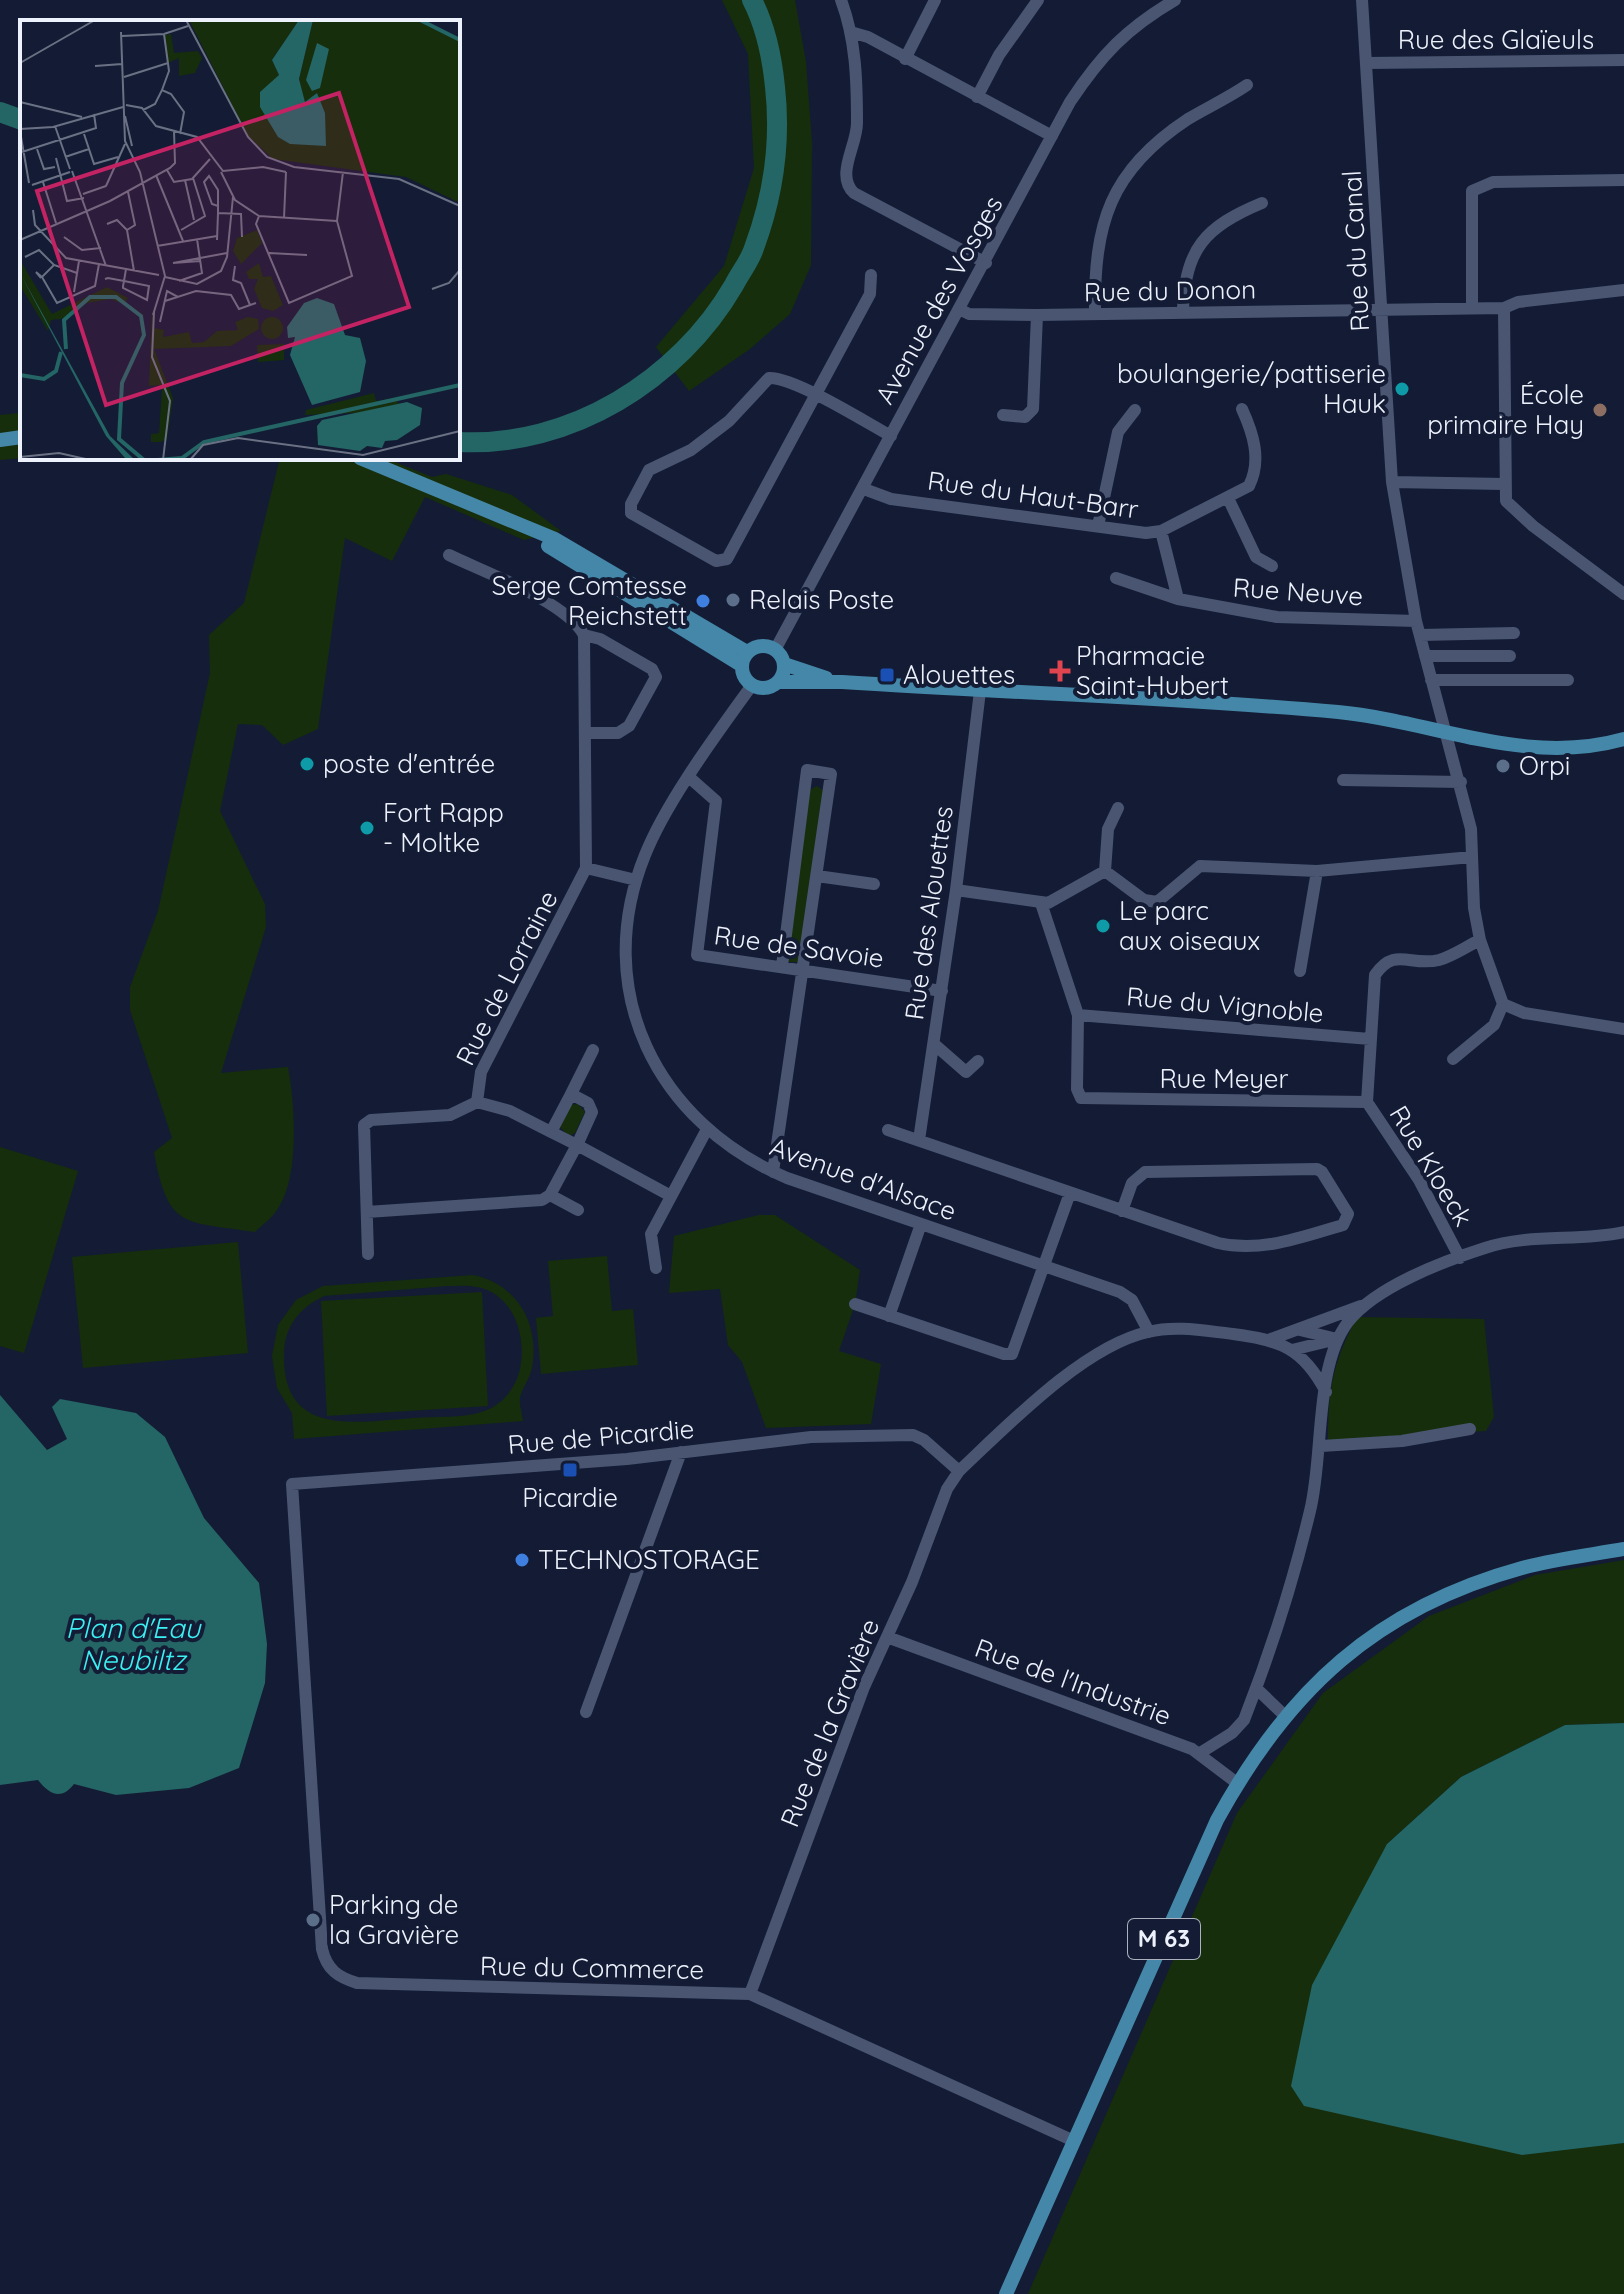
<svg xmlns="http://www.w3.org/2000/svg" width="1624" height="2294" viewBox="0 0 1624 2294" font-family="Quicksand,sans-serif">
  <rect width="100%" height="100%" fill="#131c34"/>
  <path fill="#162e0c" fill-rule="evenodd" d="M722,0H795L806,62L812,143L811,265L790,314L750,349L689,391L656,347L724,266L754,168L748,54Z
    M22,402V458L0,460V415L19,413Z
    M280,458H385L432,477L446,474L512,495L561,531L524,540L425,497L392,561L345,538L318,729L283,745L262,725L238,724L220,811L265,904L266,927L221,1073L288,1067C295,1103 300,1178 277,1210C272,1218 262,1225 255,1232C184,1221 168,1230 154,1152L172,1138L130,1010V987L158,911L210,673L209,635L244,603Z
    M817,786L824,791L799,962H788L809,790Z
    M578,1104L585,1112L575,1133L569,1136L559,1126L570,1105Z
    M0,1147L78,1171L24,1353L0,1346Z
    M759,1215H775L860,1270L855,1304L839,1351L881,1364L871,1424L766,1428L742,1362L728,1345L720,1289L669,1293L674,1236Z
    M238,1242L248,1353L83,1368L72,1257Z
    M607,1256L612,1311L633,1309L638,1365L541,1374L536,1318L553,1316L548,1261Z
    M473,1275C517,1284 540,1324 532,1368C530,1378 523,1387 520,1397C519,1403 522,1415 523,1421L294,1439L292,1413L277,1388L272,1356L278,1325L296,1300L323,1286ZM447,1286C457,1286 468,1285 477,1287C514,1294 527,1337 520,1369C516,1387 504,1403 487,1410C466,1419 436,1416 414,1418C356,1422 281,1438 284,1352C285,1325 301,1307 324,1296Z
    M482,1292L488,1406L327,1416L321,1301Z
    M1357,1317L1484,1319L1494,1417L1486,1431L1328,1442C1328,1389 1332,1365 1357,1317Z
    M1624,1560V1723L1565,1725L1461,1777L1387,1844L1610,2144L1624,2143V2294H1028L1237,1813L1323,1693L1429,1616L1535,1575Z"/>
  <path fill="#246565" d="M0,1395L47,1450L67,1439L52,1407L60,1399L136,1413L165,1437L204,1518L259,1583L267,1644L265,1683L239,1768L189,1788L116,1795L74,1784C61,1801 49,1794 38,1780L0,1785Z
    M1624,1723V2143L1522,2155L1304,2106L1291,2086L1312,1985L1387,1844L1461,1777L1565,1725Z"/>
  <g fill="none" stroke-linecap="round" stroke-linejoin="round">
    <path stroke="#246565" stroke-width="20" d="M0,112L22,120
      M458,442C570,448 679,380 734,285C740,273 750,261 754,248C773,197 781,141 775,87C772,57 766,27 752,0"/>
    <path stroke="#4a5572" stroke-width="12" d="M841,0C856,40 857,81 857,123C857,146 835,175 854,193L986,263
      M1362,0L1392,482L1416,621L1471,829L1474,908L1480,940L1503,1004L1524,1013L1624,1029
      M854,33L868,37L1052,136
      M905,59L935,0
      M1367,63L1624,60
      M977,97L999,55L1038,0
      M871,275L870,294L727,559L716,561L631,513V504L649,470L691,450L729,421L769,378C794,377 864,421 891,436
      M1472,308V191L1493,182L1624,180
      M1504,308L1506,501L1533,526L1624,594
      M959,309L969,314L1037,315L1504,308L1518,302L1624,290
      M1183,312C1184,249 1206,226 1262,203
      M1095,314C1094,224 1109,171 1188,119C1208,107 1228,98 1247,85
      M1003,415L1025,417L1033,409L1037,315
      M1392,482L1504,484
      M864,489L891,499L1146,533L1161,531L1249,486C1262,460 1253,433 1242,409
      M1228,498L1256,557L1272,566
      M1098,526L1118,432L1135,410
      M1161,531L1178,599L1277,617L1416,621
      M1116,578L1178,599
      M584,635L600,639L652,669L656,677L629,726L618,733H585
      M1420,635L1514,633
      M775,650L1070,102C1101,55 1127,28 1175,0
      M1425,656H1510
      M1431,680H1568
      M752,685C717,734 667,800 645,855C590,991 657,1123 787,1178L1120,1292L1132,1300L1149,1332
      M690,778L716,801L697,955L942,991
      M1343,780L1461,782
      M586,868L636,880
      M1105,871L1108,829L1118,808
      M817,876L874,884
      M956,890L1048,903L1105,871L1144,900L1157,902L1200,866L1317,871L1472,857
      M1041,903L1078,1015L1077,1089L1081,1098L1367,1102
      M1300,971L1317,871
      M1078,1015L1370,1039
      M934,1044L966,1072L978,1061
      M1453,1059L1494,1025L1503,1004
      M571,1094L588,1103L592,1112L577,1145L551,1132Z
      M571,1094L593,1050
      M477,1102L510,1111L551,1132
      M888,1130L1218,1243C1261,1253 1302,1237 1343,1225L1348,1214L1322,1172L1317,1169L1145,1172L1132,1183L1122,1211
      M919,1140L956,890L980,691
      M773,1172L831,774L807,770L782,966
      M550,1195L578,1210
      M367,1212L542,1200L550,1195L577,1145L671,1196
      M368,1254L364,1125L371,1120L450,1115L477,1102L481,1072L586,868L584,635C565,601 486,573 449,555
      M1460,1258L1419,1180L1367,1102L1375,975C1395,946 1410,967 1439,960C1453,956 1467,946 1480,940
      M656,1268L651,1234L706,1131
      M855,1304L1004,1354H1012L1070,1193
      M889,1316L921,1224
      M1271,1339L1361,1306
      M1292,1350L1337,1339L1300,1330
      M1321,1446L1402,1441L1470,1429
      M959,1471C1007,1426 1084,1346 1148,1332C1176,1325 1205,1331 1233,1334C1280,1340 1303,1348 1326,1392
      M887,1637L1192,1749L1237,1783
      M1256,1688L1284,1715
      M586,1712L681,1452
      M1200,1753L1232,1733L1244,1720C1271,1651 1293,1582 1310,1511C1324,1456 1314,1367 1348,1322C1375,1287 1444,1261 1485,1248C1529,1233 1579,1242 1624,1232
      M750,1994L864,1687L912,1582L947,1489L959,1471L924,1440L913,1435L811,1437L627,1459L292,1484L322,1949C327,1970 338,1977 357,1983L750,1994L1074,2141"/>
    <path stroke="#4587a9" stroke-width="14" d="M0,440L22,437
      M360,458L555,539L747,652
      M548,546L741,665
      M742 667a21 21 0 1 1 42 0a21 21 0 1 1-42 0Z
      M784,664L826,678
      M778,682H842C1007,693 1173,697 1338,712C1434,721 1525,767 1624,739
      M1006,2294L1217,1820C1288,1690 1376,1608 1522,1568C1555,1559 1590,1555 1624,1549"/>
  </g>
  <g fill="#0f9aa8" stroke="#131c34" stroke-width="3">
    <circle cx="1402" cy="389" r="8"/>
    <circle cx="307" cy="764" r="8"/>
    <circle cx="367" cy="828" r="8"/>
    <circle cx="1103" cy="926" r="8"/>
  </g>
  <circle fill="#8d6e63" stroke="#131c34" stroke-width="3" cx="1600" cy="410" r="8"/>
  <g fill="#5c6f8a" stroke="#131c34" stroke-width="3">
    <circle cx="733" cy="600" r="8"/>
    <circle cx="1503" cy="766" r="8"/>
    <circle cx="313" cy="1920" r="8"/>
  </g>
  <g fill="#3f7fe0" stroke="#131c34" stroke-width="3">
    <circle cx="703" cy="601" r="8"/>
    <circle cx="522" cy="1560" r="8"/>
  </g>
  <path fill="#e0444e" stroke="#131c34" stroke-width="3" d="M1056 659h8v8h8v8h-8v8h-8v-8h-8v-8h8z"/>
  <g fill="#1a4fb4" stroke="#131c34" stroke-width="3">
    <rect x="879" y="667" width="16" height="16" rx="4"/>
    <rect x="562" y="1462" width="16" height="16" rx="4"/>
  </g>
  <g text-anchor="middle" stroke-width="8" stroke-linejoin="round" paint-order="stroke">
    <rect fill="#131c34" stroke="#acb1c0" stroke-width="2" x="1128" y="1919" width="72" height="40" rx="6"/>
    <g font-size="24" font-weight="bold" fill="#edf1fc">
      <text x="1164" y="1947">M 63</text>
    </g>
    <g font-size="26" fill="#edf1fc" stroke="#131c34">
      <text x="1496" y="49">Rue des Glaïeuls</text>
      <text transform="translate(1356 251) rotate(-93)" y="9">Rue du Canal</text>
      <text transform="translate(1170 291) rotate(-1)" y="9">Rue du Donon</text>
      <text transform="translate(939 300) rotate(-61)" y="9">Avenue des Vosges</text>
      <text transform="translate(1033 495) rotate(8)" y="9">Rue du Haut-Barr</text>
      <text transform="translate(1298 592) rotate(4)" y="9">Rue Neuve</text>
      <text transform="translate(929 913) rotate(-82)" y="9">Rue des Alouettes</text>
      <text transform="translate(799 947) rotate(8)" y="9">Rue de Savoie</text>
      <text transform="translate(507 978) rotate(-63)" y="9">Rue de Lorraine</text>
      <text transform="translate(1225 1005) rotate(5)" y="9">Rue du Vignoble</text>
      <text x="1224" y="1088">Rue Meyer</text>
      <text transform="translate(1431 1166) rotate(59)" y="9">Rue Kloeck</text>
      <text transform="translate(863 1179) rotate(20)" y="9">Avenue d'Alsace</text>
      <text transform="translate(601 1437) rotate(-5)" y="9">Rue de Picardie</text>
      <text transform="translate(1073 1682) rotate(20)" y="9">Rue de l'Industrie</text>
      <text transform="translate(830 1723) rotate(-68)" y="9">Rue de la Gravière</text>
      <text transform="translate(592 1968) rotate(1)" y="9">Rue du Commerce</text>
    </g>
    <g font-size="26" fill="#edf1fc" stroke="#131c34" text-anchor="start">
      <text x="1386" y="383" text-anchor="end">boulangerie/pattiserie<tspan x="1386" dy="30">Hauk</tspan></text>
      <text x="1584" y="404" text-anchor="end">École<tspan x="1584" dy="30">primaire Hay</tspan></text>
      <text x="687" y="595" text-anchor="end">Serge Comtesse<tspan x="687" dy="30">Reichstett</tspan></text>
      <text x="749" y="609">Relais Poste</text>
      <text x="1076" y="665">Pharmacie<tspan x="1076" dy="30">Saint-Hubert</tspan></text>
      <text x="903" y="684">Alouettes</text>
      <text x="323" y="773">poste d'entrée</text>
      <text x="1519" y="775">Orpi</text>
      <text x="383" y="822">Fort Rapp<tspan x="383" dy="30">- Moltke</tspan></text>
      <text x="1119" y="920">Le parc<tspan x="1119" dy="30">aux oiseaux</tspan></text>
      <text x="570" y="1507" text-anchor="middle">Picardie</text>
      <text x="538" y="1569">TECHNOSTORAGE</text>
      <text x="329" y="1914">Parking de<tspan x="329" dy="30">la Gravière</tspan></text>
    </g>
    <g font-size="28" font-style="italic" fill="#3ceff2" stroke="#131c34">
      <text x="133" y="1638">Plan d'Eau<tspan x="133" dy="32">Neubiltz</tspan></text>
    </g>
  </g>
  <g transform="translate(20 20)">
    <rect width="440" height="440" fill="#131c34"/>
    <path d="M169,0H279L252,40L259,55L240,87L300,82L297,73L285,83L279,59L293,0H395L440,21V183L386,157L253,139L228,116ZM309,29L302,51L300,68L286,60L297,32ZM151,14L154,33L178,31L182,38L175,53L159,56V38L148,43L145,15ZM237,210L242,223L221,244L213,231L217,218ZM0,240L32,294L87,267L108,278L104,284L90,279L62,284L48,298L31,300L28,311L0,266ZM239,243L243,257L251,256L263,285L253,291L242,288L234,269L238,259H229L226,252ZM132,289L134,308L144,310L143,317L169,312L172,323L184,322L197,311L218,310L215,302L228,297L238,299L239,309L211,326L134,329L153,378L147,419L141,422H131V414L139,413L142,370L140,365L129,366ZM241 308a11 11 0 1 1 22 0a11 11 0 1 1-22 0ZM264,324V340L238,342L237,325ZM354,373L356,381L375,378L379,384L359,392L285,395L286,390Z" fill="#162e0c" fill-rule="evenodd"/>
    <path d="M279,0H293L279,59L285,82L297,73L305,93L306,126L270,124L258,117L240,87V72L259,55L252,40ZM297,23L309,29L300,68L292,71L286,60ZM0,253L90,416L115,440L105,438L86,416ZM297,278L314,284L325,315L340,318L346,341L340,372L292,385L270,335L275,317L268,318L267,307L284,283ZM387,382L402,388L400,405L377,420L365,421L362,428L347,426L340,431L298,425L297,406L302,400Z" fill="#246565"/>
    <path fill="none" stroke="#246565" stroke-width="4" d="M400,0L440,20M46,329L44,300L70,277H96L121,296L124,315L102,363L99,419L124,440M0,355L24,359L36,351L41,332M137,440L162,438L184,422L440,365"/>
    <path fill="none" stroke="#6a7184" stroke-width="2" d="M166,0L228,117L247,137L274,147L379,159L440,186M101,12L105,121L120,152L145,256L133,295M102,16L144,14L168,6M0,43L75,0M75,46L102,44M104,57L148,43M142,70L149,51L144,14M0,82L62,97M106,85L122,88L136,106L177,117L203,151L243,147L266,152M123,90L135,84L142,70L151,74L164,92L160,114M105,96L112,126M35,106L50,149M0,109L33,107L103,87M0,111L9,163M64,114L74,144L98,137M17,129L24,149L35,147M2,132L76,108L74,94M45,137L69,129M36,138L47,181L64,178M147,150L154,162L172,159L190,139M52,151L86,246M201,152L215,180L239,196M136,155L163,221M165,160L174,200M23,162L36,203M12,165L50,152M86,166L105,124M63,174L86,166M13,190L15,205L46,238L139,255M198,193L221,194L222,217M264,198L266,152M317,201L239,196L236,204L269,283L332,256L317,201L323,152M87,204L97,200L107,210L114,251M107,210L115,205L108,172M161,210L185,196L173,158M44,217L62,230L81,228M0,220L90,181L150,148L155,143L154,111M197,220L198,193V170L189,156L184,162L192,184L198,186M137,226L197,216M249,233L287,235M5,237L19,230L34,245L57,253M180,241L153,243L207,233M215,246L213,260L221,263L230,285M22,257L37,283L75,266L79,244M145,257L177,264L201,251L207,237L213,177M21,258L16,252L22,257L34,245M85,259L88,258L104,261L129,266L127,280L103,268V266L104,261L106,249M159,261L182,253L177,219M412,269L429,263L440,250M54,272L59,241M145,281L176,271L211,275L219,289L236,283M134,292L132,337L150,381L143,440M140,302L147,271L158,277M0,437L39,433L70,440M170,440L183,425L218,418L343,435L440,411"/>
    <path fill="#c42363" fill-opacity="0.15" stroke="#c42363" stroke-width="4" d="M319,73L389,287L86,385L17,171Z"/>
    <rect width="440" height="440" fill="none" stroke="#edf1fc" stroke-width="4"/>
  </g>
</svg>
